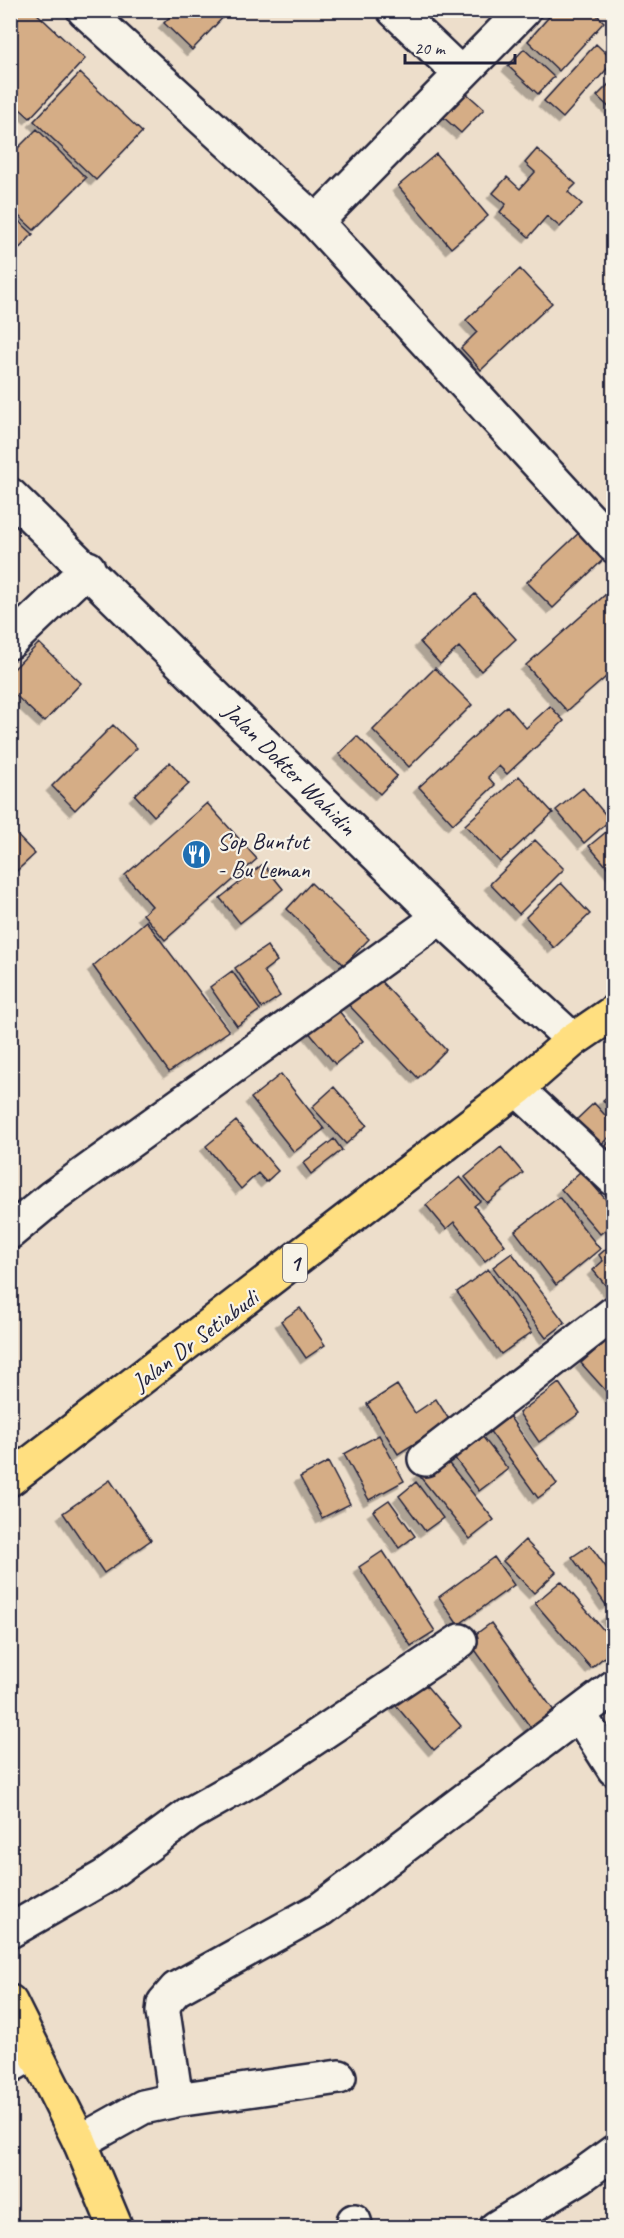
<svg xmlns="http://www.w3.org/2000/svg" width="624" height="2238" viewBox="0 0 624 2238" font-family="Caveat,sans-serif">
  <defs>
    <filter id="shadow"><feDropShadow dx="-5.5" dy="5.5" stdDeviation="0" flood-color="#0004"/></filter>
  </defs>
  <rect width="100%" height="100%" fill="#eddecb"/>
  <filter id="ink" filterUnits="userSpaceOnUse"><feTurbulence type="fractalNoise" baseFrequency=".0167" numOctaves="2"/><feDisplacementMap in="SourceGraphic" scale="12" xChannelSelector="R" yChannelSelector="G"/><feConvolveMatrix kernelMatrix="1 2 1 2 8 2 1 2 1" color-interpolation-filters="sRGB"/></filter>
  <g filter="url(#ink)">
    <path fill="#d5ad86" stroke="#22223b" stroke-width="1.5" filter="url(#shadow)" d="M10,10H33L85,59L30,118L10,100Z
      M176,10H230L192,50L164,23Z
      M555,10H592L604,22L559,71L528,41Z
      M596,44L614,61L563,118L544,101Z
      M524,49L554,77L538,94L508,66Z
      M80,73L142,132L96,180L34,121Z
      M614,79V112L597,96Z
      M465,92L484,109L461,133L442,116Z
      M37,129L86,178L34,230L10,208V156Z
      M537,149L576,184L568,192L582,204L560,227L547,216L529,237L500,212L506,204L493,193L507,177L520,189L535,172L525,163Z
      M436,154L488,216L451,248L398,186Z
      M10,213L33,234L11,257L10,256Z
      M520,269L552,303L481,370L461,348L477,332L466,320Z
      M584,528L609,554L553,608L527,582Z
      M614,587V670L567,711L526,665Z
      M475,594L516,639L481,671L459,647L440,664L420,642Z
      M39,643L81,683L44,722L10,690V673Z
      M435,668L472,705L409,767L373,730Z
      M507,706L526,728L550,706L564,721L507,774L499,766L488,777L495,785L453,824L419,787Z
      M113,725L137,748L75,810L52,786Z
      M357,736L397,776L380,794L339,754Z
      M170,762L189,784L154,816L135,795Z
      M519,776L553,813L500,862L465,825Z
      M583,788L610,820L584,843L556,810Z
      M207,803L257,859L165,940L143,914L152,906L125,875Z
      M10,828L35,854L10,877Z
      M611,828L614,830V875L589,846Z
      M535,840L564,869L519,914L490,884Z
      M263,864L283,889L240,923L220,898Z
      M311,883L369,939L344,965L287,909Z
      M561,883L590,914L554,948L526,917Z
      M146,921L229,1031L169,1072L93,966Z
      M267,946L277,961L264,971L280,996L262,1008L235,968Z
      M232,971L260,1010L237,1026L210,987Z
      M374,974L446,1050L418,1078L346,1002Z
      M335,1006L363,1041L335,1064L307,1030Z
      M281,1074L324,1129L294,1152L251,1098Z
      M334,1087L367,1125L346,1144L312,1107Z
      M614,1091V1113L603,1100Z
      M594,1103L614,1125V1133L598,1147L574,1122Z
      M236,1121L278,1171L266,1182L258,1173L241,1189L206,1146Z
      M614,1137V1170L597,1153Z
      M334,1139L342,1150L311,1174L303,1163Z
      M501,1147L523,1173L487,1203L465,1177Z
      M581,1171L614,1209V1223L600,1234L561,1189Z
      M460,1177L480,1201L474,1206L505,1245L485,1261L454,1222L446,1229L426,1205Z
      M559,1197L600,1249L556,1285L515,1231Z
      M614,1242V1290L611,1292L593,1270L603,1261L599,1255Z
      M512,1253L565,1323L546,1338L493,1267Z
      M488,1269L532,1332L501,1354L457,1292Z
      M300,1308L325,1345L306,1358L281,1321Z
      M614,1334V1400L581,1363Z
      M559,1383L580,1413L539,1442L519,1413Z
      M397,1385L415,1413L436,1399L450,1421L398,1454L367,1404Z
      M509,1416L557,1484L538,1498L489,1430Z
      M379,1435L404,1481L369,1500L344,1454Z
      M482,1436L508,1469L479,1491L454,1457Z
      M442,1455L494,1520L470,1539L418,1474Z
      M328,1462L350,1504L322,1518L300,1477Z
      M110,1480L151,1540L104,1573L63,1513Z
      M416,1482L443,1518L425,1531L399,1496Z
      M389,1500L415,1536L399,1548L373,1511Z
      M525,1540L556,1572L534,1593L503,1561Z
      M590,1545L614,1578V1600L606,1605L572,1557Z
      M383,1551L435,1631L411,1646L359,1567Z
      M494,1557L514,1585L458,1625L439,1597Z
      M561,1581L614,1642V1649L591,1668L535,1603Z
      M614,1610V1625L606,1616Z
      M491,1623L557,1715L533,1731L468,1640Z
      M418,1676L461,1726L434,1750L391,1700Z"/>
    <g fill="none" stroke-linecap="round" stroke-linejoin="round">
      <defs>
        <path id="street" d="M84,10L316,222L614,546
          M394,10L461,74
          M316,222L524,10
          M10,642L88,568
          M517,1089L614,1179
          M10,1232L51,1198L440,917
          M425,1459L614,1313
          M579,1714L614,1769
          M10,1931L104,1877L190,1814L259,1775L460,1641
          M10,2066L34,2052
          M176,2100L163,2012L164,2003L176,1989L321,1909L614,1687
          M80,2142L143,2107L176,2100L339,2077
          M354,2221L356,2228
          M496,2228L581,2176L614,2152"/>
        <path id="secondary" d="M10,495L440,917L573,1040"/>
        <path id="primary" d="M10,2002L80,2142L116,2228"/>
        <path id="highway" d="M10,1479L517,1089L573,1040L614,1012"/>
      </defs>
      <use href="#street" stroke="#22223b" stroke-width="38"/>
      <use href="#secondary" stroke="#22223b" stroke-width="38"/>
      <use href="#primary" stroke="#22223b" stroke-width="38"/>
      <use href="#highway" stroke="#22223b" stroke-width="38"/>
      <use href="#street" stroke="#f7f3e8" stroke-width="33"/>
      <use href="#secondary" stroke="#f7f3e8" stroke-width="33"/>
      <use href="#primary" stroke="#ffdf80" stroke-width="33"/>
      <use href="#highway" stroke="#ffdf80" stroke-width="33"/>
    </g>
  </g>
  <defs>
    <symbol id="restaurant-disc" viewBox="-11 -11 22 22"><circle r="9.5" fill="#1f6fb2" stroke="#f7f3e8"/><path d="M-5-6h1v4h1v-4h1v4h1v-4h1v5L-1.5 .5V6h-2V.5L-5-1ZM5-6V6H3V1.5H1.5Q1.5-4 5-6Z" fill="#fff"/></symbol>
  </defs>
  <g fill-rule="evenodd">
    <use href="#restaurant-disc" x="180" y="838" width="33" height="33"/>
  </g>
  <g text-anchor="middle" stroke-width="4.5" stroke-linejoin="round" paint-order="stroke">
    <rect fill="#f7f3e8" stroke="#62616f" stroke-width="1.5" x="283" y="1244" width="24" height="38" rx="4.5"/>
    <g font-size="22" font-weight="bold" fill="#22223b">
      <text x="295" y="1271">1</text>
    </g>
    <g font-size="24" fill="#22223b" stroke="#f7f3e8">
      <text transform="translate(290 769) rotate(45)" y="8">Jalan Dokter Wahidin</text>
      <text transform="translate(195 1340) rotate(-37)" y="8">Jalan Dr Setiabudi</text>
    </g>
    <g font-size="24" fill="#22223b" stroke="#f7f3e8" text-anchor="start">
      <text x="217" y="849">Sop Buntut<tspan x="217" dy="28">- Bu Leman</tspan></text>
    </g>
  </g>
  <rect width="624" height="2238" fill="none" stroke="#f7f3e8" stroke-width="36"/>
  <rect x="18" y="18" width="588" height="2202" fill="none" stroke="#22223b" stroke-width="2" filter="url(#ink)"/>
  <path d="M405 54v9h110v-9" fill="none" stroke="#22223b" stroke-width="3"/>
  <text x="414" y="54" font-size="18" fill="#22223b" stroke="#f7f3e8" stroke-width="4.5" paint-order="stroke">20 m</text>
</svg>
